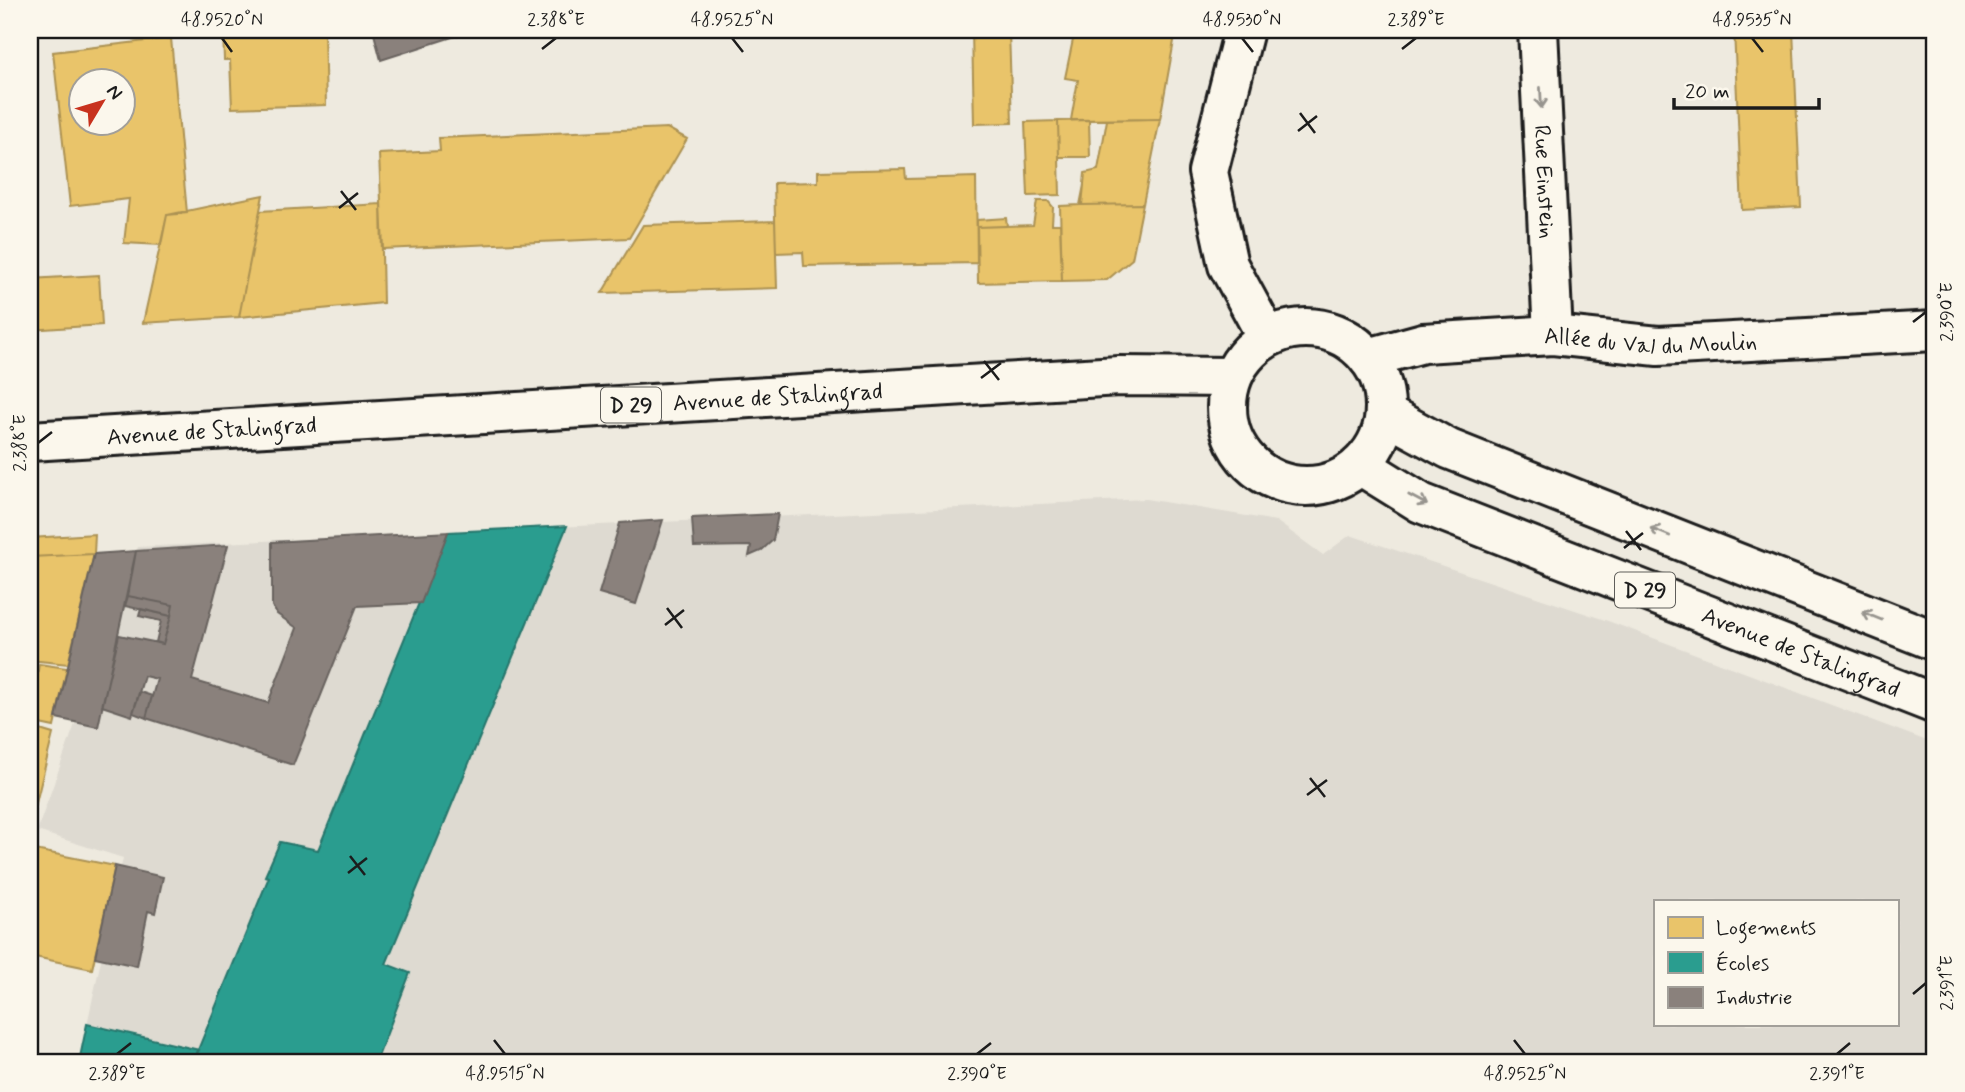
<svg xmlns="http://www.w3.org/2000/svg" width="1965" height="1092" viewBox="0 0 1965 1092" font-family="Mynerve,sans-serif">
  <rect width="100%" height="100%" fill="#eeeadf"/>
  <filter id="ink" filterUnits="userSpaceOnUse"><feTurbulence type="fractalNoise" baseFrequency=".0143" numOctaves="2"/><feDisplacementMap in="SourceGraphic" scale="14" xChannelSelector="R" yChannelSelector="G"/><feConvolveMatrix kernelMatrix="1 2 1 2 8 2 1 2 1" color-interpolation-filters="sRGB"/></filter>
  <g filter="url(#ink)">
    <path fill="#dedad1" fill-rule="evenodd" d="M1146,499L1276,521L1323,555L1350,535L1608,621L1935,744V1062H79L123,858L37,831L138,547ZM1655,901H1897V1024H1655Z"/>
    <path fill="#e9c46a" stroke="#ac9253" stroke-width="2" fill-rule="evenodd" d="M223,30H324L326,105L232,108L230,60H224Z
      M972,30H1009L1012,123L974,124Z
      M1075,30H1176L1160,119L1071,120L1078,80L1065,78Z
      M1734,30H1793L1801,207L1742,210Z
      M171,38L187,213L167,215L161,245L124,243L129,199L70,206L53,52ZM80,80H122V122H80Z
      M1160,119L1143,204L1082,205L1085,173L1098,170L1107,120Z
      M1089,120L1090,157H1059L1058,121Z
      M1058,121L1060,195L1028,196L1025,122Z
      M667,128L687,139L629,238L383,249L379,154L440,151L439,138Z
      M905,169L906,179L976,177L977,263L804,266L803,252L776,253L774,183L818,182V171Z
      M1084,185L1082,205L1143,204L1132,259L1107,280L1062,281L1060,206L1080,205Z
      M263,195L239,317L143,323L167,215Z
      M1037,201H1048L1053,207L1052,224H1060L1062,281L978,283L977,227L1033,225Z
      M381,204L383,303L239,317L260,211Z
      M1006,218L1007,226L977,227V220Z
      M775,221L777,288L602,293L643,225Z
      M99,275L102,325L30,330V279Z
      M95,534L94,554L30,557V538Z
      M94,554L68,664L30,660V557Z
      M39,664L67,668L54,727L30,722Z
      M30,727L53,734L36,803L30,801Z
      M30,801L36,803L30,831Z
      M30,849L115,866L92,969L30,956Z"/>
    <path fill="#2a9d8f" stroke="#26766c" stroke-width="2" d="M567,526L386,964L410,973L376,1062H193L269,877L265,876L280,842L318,850L448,532Z
      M87,1024L199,1050L193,1062H79Z"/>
    <path fill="#8a817c" stroke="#69635f" stroke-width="2" d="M373,30H474L381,60Z
      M778,514L773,540L761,551L749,556L751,546L694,547L692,518Z
      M663,520L636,604L599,593L620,523Z
      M448,532L421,603L357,606L293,765L146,718L157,679L144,676L132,716L102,706L119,635L163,644L171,616L173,605L128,596L136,551L228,545L192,680L268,703L297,628L277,614L272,606V542Z
      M136,551L98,727L56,718L94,554Z
      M128,596L173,605L171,616L125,606Z
      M141,609L171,616L163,644L156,642L161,621L139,616Z
      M140,692L152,696L146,718L133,713Z
      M115,866L163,877L155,913L148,911L137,966L95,957Z"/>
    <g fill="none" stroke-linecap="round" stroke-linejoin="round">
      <defs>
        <g id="street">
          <path d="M1244,30L1208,172L1228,265L1267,337"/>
          <path id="s1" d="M1538,30L1553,335"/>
          <path id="s2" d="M1368,358L1423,343L1553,335L1658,346L1935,331"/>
        </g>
        <g id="primary">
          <circle cx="1306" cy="407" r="79"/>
          <path d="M1385,414L1449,449L1935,641"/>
          <path id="s3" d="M30,441L1119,376L1232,377"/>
          <path id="s4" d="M1360,465L1421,503L1935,704"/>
        </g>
      </defs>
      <use href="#street" stroke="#1c1c1c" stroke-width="44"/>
      <use href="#primary" stroke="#1c1c1c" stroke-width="44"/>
      <use href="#street" stroke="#fbf7ec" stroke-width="38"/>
      <use href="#primary" stroke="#fbf7ec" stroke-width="38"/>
    </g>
    <defs><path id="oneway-shaft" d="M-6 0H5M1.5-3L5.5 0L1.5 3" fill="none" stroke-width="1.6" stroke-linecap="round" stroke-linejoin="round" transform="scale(1.75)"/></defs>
    <g stroke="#97948e">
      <use href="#oneway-shaft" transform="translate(1541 98) rotate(87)"/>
      <use href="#oneway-shaft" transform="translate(1418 500) rotate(28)"/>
      <use href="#oneway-shaft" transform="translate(1660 532) rotate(-158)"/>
      <use href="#oneway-shaft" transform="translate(1872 616) rotate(-158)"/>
    </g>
  </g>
  <path fill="none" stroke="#1c1c1c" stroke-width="2.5" d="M222,38L232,52M732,38L743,52M1242,38L1253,52M1752,38L1763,52M542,49L556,38M1402,49L1416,38M1300,113L1315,133M1298,131L1317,116M341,191L356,210M339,208L358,193M1913,322L1926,312M984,361L999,380M981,378L1001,363M38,443L52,432M1626,531L1641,550M1624,548L1643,533M667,608L682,628M665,625L684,610M1310,778L1325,797M1307,795L1327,780M350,856L365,875M348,873L367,858M1913,994L1926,983M494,1040L505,1054M1514,1040L1525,1054M117,1054L131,1043M977,1054L991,1043M1837,1054L1850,1043"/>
  <g text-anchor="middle" stroke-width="7" stroke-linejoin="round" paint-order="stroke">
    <g fill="#fbf7ec" stroke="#5f5e5a" stroke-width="2">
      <rect x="601" y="387.5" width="60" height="35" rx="5"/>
      <rect x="1615" y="572.5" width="60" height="35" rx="5"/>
    </g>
    <g font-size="21" font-weight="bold" fill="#1c1c1c">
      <text x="631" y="412">D 29</text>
      <text x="1645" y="597">D 29</text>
    </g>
    <g font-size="23" fill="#1c1c1c" stroke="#fbf7ec">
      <text dy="8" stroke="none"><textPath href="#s1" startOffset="152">Rue Einstein</textPath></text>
      <text dy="8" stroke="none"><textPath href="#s2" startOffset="285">Allée du Val du Moulin</textPath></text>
      <text dy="8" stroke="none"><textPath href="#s3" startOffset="749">Avenue de Stalingrad</textPath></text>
      <text dy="8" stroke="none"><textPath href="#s3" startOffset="182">Avenue de Stalingrad</textPath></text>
      <text dy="8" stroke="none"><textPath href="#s4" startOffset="480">Avenue de Stalingrad</textPath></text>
    </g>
  </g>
  <rect width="1965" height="1092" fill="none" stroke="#fbf7ec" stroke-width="77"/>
  <rect x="1654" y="900" width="245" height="126" fill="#fbf7ec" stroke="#a29f99" stroke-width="2"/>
  <rect x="1668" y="917" width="35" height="21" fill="#e9c46a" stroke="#a29f99" stroke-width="2"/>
  <text x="1716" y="934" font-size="21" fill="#1c1c1c">Logements</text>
  <rect x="1668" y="952" width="35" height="21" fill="#2a9d8f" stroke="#a29f99" stroke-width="2"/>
  <text x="1716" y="970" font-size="21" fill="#1c1c1c">Écoles</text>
  <rect x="1668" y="987" width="35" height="21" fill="#8a817c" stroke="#a29f99" stroke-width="2"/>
  <text x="1716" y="1004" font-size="21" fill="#1c1c1c">Industrie</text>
  <g transform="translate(102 102) rotate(52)"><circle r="33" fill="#fbf7ec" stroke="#a29f99" stroke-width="2"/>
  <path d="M0-5L12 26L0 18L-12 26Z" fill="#c8321e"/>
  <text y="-10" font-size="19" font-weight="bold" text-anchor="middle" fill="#1c1c1c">N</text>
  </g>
  <path d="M1674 98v10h145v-10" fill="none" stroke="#1c1c1c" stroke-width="3.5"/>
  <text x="1685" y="98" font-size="21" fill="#1c1c1c" stroke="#fbf7ec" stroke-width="5" paint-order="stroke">20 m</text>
  <rect x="38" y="38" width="1888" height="1016" fill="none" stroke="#1c1c1c" stroke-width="2.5"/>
  <g font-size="18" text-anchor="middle" fill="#1c1c1c">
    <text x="222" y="25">48.9520°N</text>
    <text x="556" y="25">2.388°E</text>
    <text x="732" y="25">48.9525°N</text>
    <text x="1242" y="25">48.9530°N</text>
    <text x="1416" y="25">2.389°E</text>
    <text x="1752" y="25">48.9535°N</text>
    <text transform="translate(1946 312) rotate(-90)" y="6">2.390°E</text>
    <text transform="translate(19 443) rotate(-90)" y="6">2.388°E</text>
    <text transform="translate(1946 983) rotate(-90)" y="6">2.391°E</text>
    <text x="117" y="1079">2.389°E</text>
    <text x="505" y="1079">48.9515°N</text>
    <text x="977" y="1079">2.390°E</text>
    <text x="1525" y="1079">48.9525°N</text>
    <text x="1837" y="1079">2.391°E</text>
  </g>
</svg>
